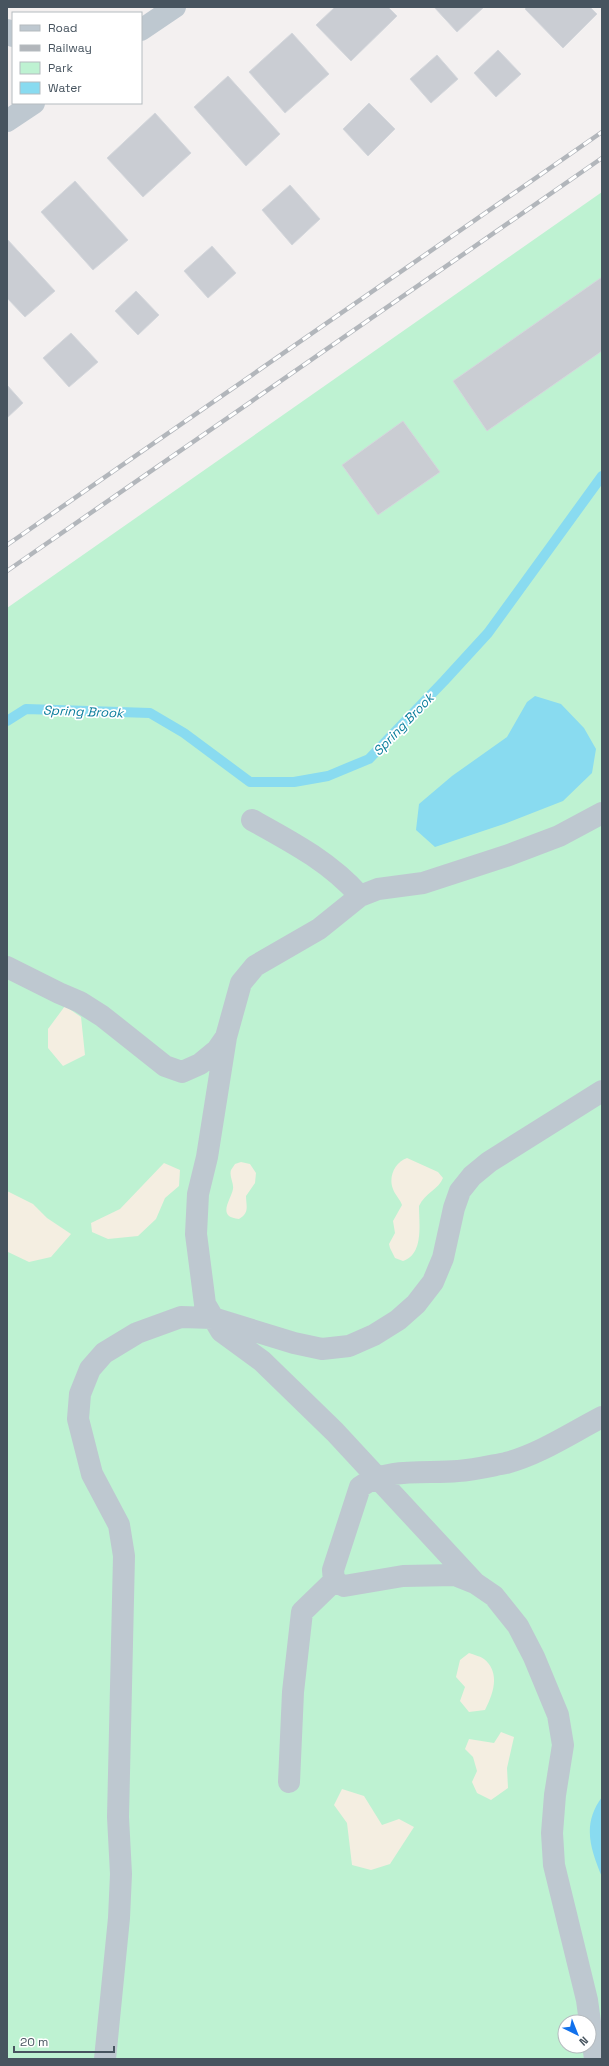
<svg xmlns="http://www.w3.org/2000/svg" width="609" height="2066" viewBox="0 0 609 2066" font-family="'Space Grotesk',sans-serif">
  <rect width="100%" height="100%" fill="#f3f0f0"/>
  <path fill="#bef2d2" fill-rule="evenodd" d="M602,192V2059H7V608ZM565,2022H589V2046H565Z"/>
  <path fill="#f4eee1" d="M65,1006L81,1017L85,1055L63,1066L48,1048V1029Z
    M407,1158L438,1172L443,1178C439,1189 425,1193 419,1206C419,1224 424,1254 403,1261L395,1258L390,1248L389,1244L395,1233L393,1221L402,1205C400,1199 395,1195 393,1189C388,1177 395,1162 407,1158Z
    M241,1162L250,1164L256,1173L255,1183L246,1196C246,1206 250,1212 239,1219C216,1217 231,1200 233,1189C234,1183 229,1177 231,1170L235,1164Z
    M164,1163L180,1170L179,1186L165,1198L156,1219L138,1236L108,1239L92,1232L91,1223L120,1209Z
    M7,1191L33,1204L47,1218L71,1234L51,1257L29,1262L8,1252Z
    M469,1653C474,1655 480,1656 484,1659C501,1673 493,1694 485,1710L469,1712L460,1701L465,1687L456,1677L460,1660Z
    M501,1732L514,1737L507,1768L508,1788L491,1800L477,1793L472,1782L477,1771L473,1757L465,1749L469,1739L494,1743Z
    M342,1789L364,1796L382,1825L399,1819L414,1827L390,1864L371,1870L352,1865L347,1823L334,1805Z"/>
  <path fill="#89dbf0" d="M535,696L561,704L584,728L596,749L592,773L563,801L504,824L435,847L416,830L419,804L452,776L507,737L527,702Z
    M602,1797V1877C590,1848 582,1824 602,1797Z"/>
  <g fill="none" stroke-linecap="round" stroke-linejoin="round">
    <path stroke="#89dbf0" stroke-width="10" d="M7,721L26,709L150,713L184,733L250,782H294L328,776L369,759L444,681L488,633L602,476"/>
  </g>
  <path fill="#cacdd3" stroke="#d4d7dc" d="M335,7H388L397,16L351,61L316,25Z
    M434,7H484L457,32Z
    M527,7H590L597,14L563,48L525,9Z
    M292,33L329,74L285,113L249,72Z
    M498,50L521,74L496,97L474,73Z
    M437,55L458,79L431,103L410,79Z
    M228,76L280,134L246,166L194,107Z
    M369,103L395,129L368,156L343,129Z
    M155,113L191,153L143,197L107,158Z
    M75,181L128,240L93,270L41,212Z
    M290,185L320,219L292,245L262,210Z
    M7,239L55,291L25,317L7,298Z
    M212,246L236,273L208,298L184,271Z
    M602,277V351L487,431L453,381Z
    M136,291L159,315L138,335L115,311Z
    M71,333L98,362L69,387L43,358Z
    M7,385L23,403L7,418Z
    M403,421L440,472L378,515L342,465Z"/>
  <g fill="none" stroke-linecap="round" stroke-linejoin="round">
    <path stroke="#bec8d0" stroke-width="22" d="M7,30L13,36
      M141,30L175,7
      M7,121L34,103
      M252,820C292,842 330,862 360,896
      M7,967L59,993L80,1002L102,1016L165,1066L182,1072L200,1064L217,1050L226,1037L241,983L255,966L319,929L360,896L378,889L423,883L509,855L559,836L602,813
      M226,1037L207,1157L198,1194L196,1234L205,1304L221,1331L262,1361L335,1432L474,1582
      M289,1782L293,1692L302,1612L334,1581
      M105,2059L119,1918L121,1874L118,1817L124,1556L119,1525L92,1474L78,1419L80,1394L90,1369L104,1353L137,1333L181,1317L213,1318L294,1343L322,1349L349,1346L374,1335L398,1320L416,1304L433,1282L443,1258L454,1208L460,1191L472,1176L489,1162L602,1091
      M595,2059L587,2000L554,1865L552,1833L555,1795L563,1745L558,1715L534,1657L518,1626L494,1596L475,1583L455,1575L403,1576L344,1586L334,1581L333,1570L360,1487C386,1467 426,1474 458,1471C474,1470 490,1466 506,1463C540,1454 571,1433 602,1417"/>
    <defs>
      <path id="rail" d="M7,545L602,132
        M7,571L602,158"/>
    </defs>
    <use href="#rail" stroke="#b2b6bb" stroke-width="4.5"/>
    <use href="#rail" stroke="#fff" stroke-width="3" stroke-dasharray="9" stroke-linecap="butt"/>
  </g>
  <g text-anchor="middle" stroke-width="3.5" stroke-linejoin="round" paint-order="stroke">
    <g font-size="13" font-style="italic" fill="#087c9b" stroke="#fff">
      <text transform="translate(83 711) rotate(2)" y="5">Spring Brook</text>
      <text transform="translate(403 724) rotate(-46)" y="5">Spring Brook</text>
    </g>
  </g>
  <rect width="609" height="2066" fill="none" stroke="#47545f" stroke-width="16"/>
  <rect x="12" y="12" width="130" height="92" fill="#ffffff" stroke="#b5bbbf"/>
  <rect x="20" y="25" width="20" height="6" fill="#bec8d0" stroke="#b5bbbf"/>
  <text x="48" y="32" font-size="12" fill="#47545f">Road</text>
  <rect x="20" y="45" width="20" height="6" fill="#b2b6bb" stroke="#b5bbbf"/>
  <text x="48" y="52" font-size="12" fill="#47545f">Railway</text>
  <rect x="20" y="62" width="20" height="12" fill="#bef2d2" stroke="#b5bbbf"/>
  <text x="48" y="72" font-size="12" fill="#47545f">Park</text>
  <rect x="20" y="82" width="20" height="12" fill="#89dbf0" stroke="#b5bbbf"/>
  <text x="48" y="92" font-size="12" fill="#47545f">Water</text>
  <g transform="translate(577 2034) rotate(137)"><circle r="19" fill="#ffffff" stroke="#b5bbbf"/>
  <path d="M0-3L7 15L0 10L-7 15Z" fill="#1171ec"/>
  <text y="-6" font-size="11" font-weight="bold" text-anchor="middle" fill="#47545f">N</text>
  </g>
  <path d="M14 2046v6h100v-6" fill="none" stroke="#47545f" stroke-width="2"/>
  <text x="20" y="2046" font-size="12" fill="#47545f" stroke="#ffffff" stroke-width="3" paint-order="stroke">20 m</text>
</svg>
